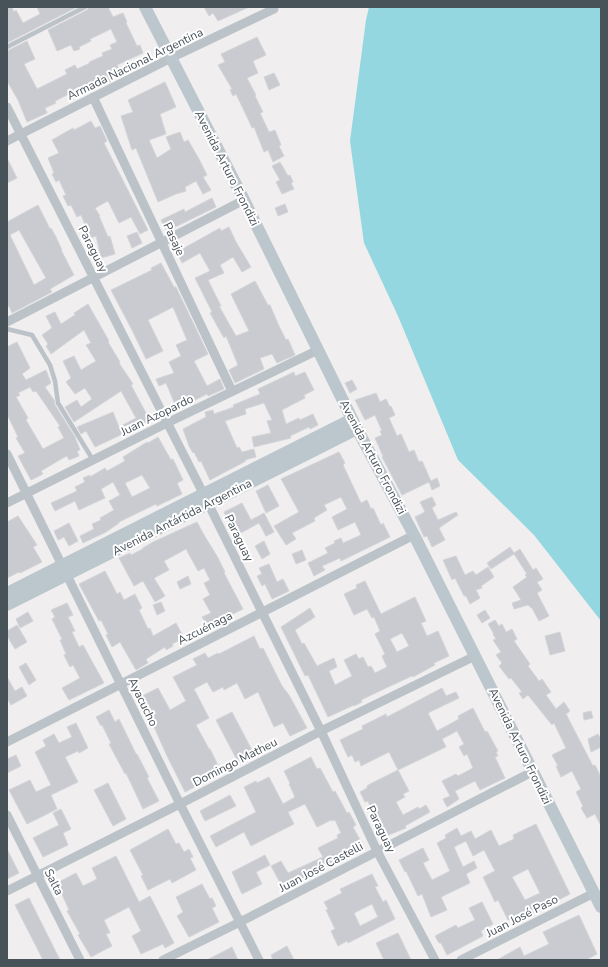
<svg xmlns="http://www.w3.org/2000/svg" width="608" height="967" viewBox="0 0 608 967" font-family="'Nunito Sans',sans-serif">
  <rect width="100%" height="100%" fill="#f0eeee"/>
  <path fill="#94d7e0" d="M369,7H601V621L534,535L458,460L398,316L364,243L350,141L366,20Z"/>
  <path fill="#c9cbd0" stroke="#d3d5d9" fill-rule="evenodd" d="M7,7H12L14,12L16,10L23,23L40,14L37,7H77L7,43Z
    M89,7H108L113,17L123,13L127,22L126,23L137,46L140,45L143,53L117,65L121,73L110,77L112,81L77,97L75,91L55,101L56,103L45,108L47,113L27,122L18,100L7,81V51L27,41L35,59L24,64L37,89L67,74L65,70L75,65L77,69L90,63L89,62L103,56L102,53L112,49L110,45L117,42L111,29L90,39L91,41L79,47L80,49L74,51L71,45L57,51L48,30L87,10Z
    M204,7H249L218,21L213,13L209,16Z
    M257,37L266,55L253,61L258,73L247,78L256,95L255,96L263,112L260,113L269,132L275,130L281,145L279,146L284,156L273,162L268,150L264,152L254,127L252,128L248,119L236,94L233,96L230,90L232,89L218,65L225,62L221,54Z
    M274,73L280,85L269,90L264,77Z
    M165,82L176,107L160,114L166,134L149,140L157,158L171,149L166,137L180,132L184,142L188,140L199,159L207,175L203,177L211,190L203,194L196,181L185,187L186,191L176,194L158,202L136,148L132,150L121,116L133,112L128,100Z
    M91,121L95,128L100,126L107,141L104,143L148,230L140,234L131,217L119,223L108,201L95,208L100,216H99L108,237L110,236L115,254L101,258L96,236L91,238L81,215L77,217L71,205L68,206L63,196L66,195L59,180L56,182L52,174L54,173L48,158L59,153L52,140L73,128L74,130Z
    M7,158L17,178L7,183Z
    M280,162L288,176L290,175L293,182L291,183L294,189L282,194L276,182L280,180L272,166Z
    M212,198L216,207L167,231L161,220L184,209L185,212Z
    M285,204L288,212L278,216L275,208Z
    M38,205L50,229L51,228L56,237L62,250H61L74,275L50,289L52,292L12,313L9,306L7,307V222ZM19,230L46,278L34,285L10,235Z
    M229,227L236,242L251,267L242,272L233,257L220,265L224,273L208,280L221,306H219L236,336L249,331L231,294L255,281L268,305H270L279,326L286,340L288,339L295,355L277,363L272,354L260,358L264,369L235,383L229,370L238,365L226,336L224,338L210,313L212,312L195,278L210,271L200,253L182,263L177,252L220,228L221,231Z
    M137,232L142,243L132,248L127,236Z
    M161,263L174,287H176L208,354L194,361L207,386L220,379L224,389L208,396L207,394L177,409L166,383L159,386L156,379L174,373L169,362L181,356L176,345L187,340L173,307L148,320L163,351L146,359L132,330L111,290L152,270L151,268Z
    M88,304L109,341L108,342L120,362L119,363L133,384L131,385L146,413L147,412L151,420L127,433V432L95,447L86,431L81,434L77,427L113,412L119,427L136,418L121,391L74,422L65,407L77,400L81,407L92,399L85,388L75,394L66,382L71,378L63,361L74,356L81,370L96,361L86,345L91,343L84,330L51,354L46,346L48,344L42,335L52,328L46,316L55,312L61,324L75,315L74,313Z
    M17,342L30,368L22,374L26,380L46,370L51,383L45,387L54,400L55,405L75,437L80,450L77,451L79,456L69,460L67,456L63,458L41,471L43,474L31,480L18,456L25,453L16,438L18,437L7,414V347ZM30,387L33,392L36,391L60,426L58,427L64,438L43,449L26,420L28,418L16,397L20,395L18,393Z
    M294,372L295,376L305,372L314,390L304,395L305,398L282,410L286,424L299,418L300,420L313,414L318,425L310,429L309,427L290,436L291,438L254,447L252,437L271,433L267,421L272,420L264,403L245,409L246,414L225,421L237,448L239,447L242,452L254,449L256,457L245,460L246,461L210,480L201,461L199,462L194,452L193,453L189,446L183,429L206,417L205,412L213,410L214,414L234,407L233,405L260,394L258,389Z
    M352,380L357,389L350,393L345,383Z
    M376,393L380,402L386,399L390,407L391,406L395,415L389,418L397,436L401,434L409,452L414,450L419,462L422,461L431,481L437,478L440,486L432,490L429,482L402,495L382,457L383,456L375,438L382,435L380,431H382L375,415L365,420L355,400Z
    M158,437L171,460L173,459L183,480L177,483L182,494L157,506L156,504L119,522V523L106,532L83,543L80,536L94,529L92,524L101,520L100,518L114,510L109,501L120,495L113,482L101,489L105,498L79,510L75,501L55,511L51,503L77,491L75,487L85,482L83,478L90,475V477L105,468L107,471L125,461L123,457L147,442L148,443ZM142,475L150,488L132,497L125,483Z
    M339,452L345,463L343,465L361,503L367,500L371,509L373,508L381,525L383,523L390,537L341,561L340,558L322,566L325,570L314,576L308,563L328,553L325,548L335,543L334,541L341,538L343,543L361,535L355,522L338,530L332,517L347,509L341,497L324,505L327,510L314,518L315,521L292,533L296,539L286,545L274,526L299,512L281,479Z
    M268,485L279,506L266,513L256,491Z
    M432,497L436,505L432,508L438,520L456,512L458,515L439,528L445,540L432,547L427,536L424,537L415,517L425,512L420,502Z
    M242,503L251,520L264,513L274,532L266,536L259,523L239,534L234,526L231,527L224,512Z
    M18,516L37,545L33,547L42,562L20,573L19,572L7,578V522Z
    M197,522L204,535L217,556L225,572L224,573L243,609L219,621L221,625L211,631L202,617L211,613L203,599L210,595L204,583L210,580L204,568L198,571L186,549L164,561L169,570L154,578L165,596L155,602L143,581L134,586L119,558L130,553L131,555L143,549V548L153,542Z
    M69,523L78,541L69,546L64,537L58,540L54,531Z
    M264,541L270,554L262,559L255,546Z
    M510,547L514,553L520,549L533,570L536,568L543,579L537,582L542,590L537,593L549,616L539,621L532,608H531L528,605L514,609L512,603L521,600L513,587L527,577L525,575L527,574L514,554L491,569L487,563Z
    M302,550L306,560L296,564L292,554Z
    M456,556L465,575L473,571L476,575L488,567L494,577L481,586L482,588L476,590L480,598L470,604L466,596H464L455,578L452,580L443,560Z
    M269,564L277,582L283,579L289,591L272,599L265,584L262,586L257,576L262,574L259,568Z
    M105,571L117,594L120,592L124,600L135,594L142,608L139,610L148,629L150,628L153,636L176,623L184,638L172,644L173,646L166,650L165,647L146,659L148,663L136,670L120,642L112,647L106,635L108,634L101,620L99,621L79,584Z
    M188,576L191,584L180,589L177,582Z
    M365,581L381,614L415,597L426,621L421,623L427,636L438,631L449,656L434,663L435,665L413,677L412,676L386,688L361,700L362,702L354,706V705L328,717L308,675L305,676L281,627L310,608L315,617L295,630L302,644L304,643L317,666L334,658L337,667L329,671L335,685L352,676L344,660L356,654L359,659L363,657L368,667L371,666L375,673L387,667L382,656L385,654L375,634L380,631L374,617L372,618L367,609L354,615L344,594L357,588L356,585ZM402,633L409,646L397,652L390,639Z
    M161,602L165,611L157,615L153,605Z
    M67,603L73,615L68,617L75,631L72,632L79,647L83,645L104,683L69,700L62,688L80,678L73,665L70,667L64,655L66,654L60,640L62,639L52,619L55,617L51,610Z
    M485,610L490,618L482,623L477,615Z
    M28,612L33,621L20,628L16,619Z
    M495,620L499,626L502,624L506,632L512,629L517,639L514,641L530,664L528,666L539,681L542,679L551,692L546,695L556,709L564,702L570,711L566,714L593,766L595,765L601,777V826L595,814L587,818L581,808L583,806L576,792L581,789L572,771L561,777L556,766H558L552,755L566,748L554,723L552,725L528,695L523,699L519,693L522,692L511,678L509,679L499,666L502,663L496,655L501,652L493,640L496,639L493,634H494L488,624Z
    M17,625L27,642L15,649L7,636V631Z
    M560,632L565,651L550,655L545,636Z
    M254,636L260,649L263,648L282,686L289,695L307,728L290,736L283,723L274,727L258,692L245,699L237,683L224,690L223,687L213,692L207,682L194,689L209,718L196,725L209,749H210L222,773L185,792L167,756L151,720L153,718L142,696L158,688L170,710L186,701L173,677L197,665L193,659L205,653L208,658L218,653L219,654Z
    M26,663L36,680L29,685L19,667Z
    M7,677L15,691L22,687L27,696L11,705L7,698Z
    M442,688L446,696L456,692L459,698L428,713L437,731L459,719L458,716L473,708L485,732L487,731L498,751L496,752L498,756L495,757L505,778L480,790L475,781L455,791L459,799L447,807L443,799L450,796L442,781L456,774L458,776L473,768L467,754L464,756L459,747L464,744L457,731L442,739L446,747L398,770L389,752L361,766L359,760L355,762L352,755L348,757L340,740L363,729L362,726L386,714L387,717Z
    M109,710L115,722L119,719L136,754H137L149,777L147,778L159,801L143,809L126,773L125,774L109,744L111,743L102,725L101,726L96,717Z
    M591,711L593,718L584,720L583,713Z
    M232,712L254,754L238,762L216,720Z
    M76,723L88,748L79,753L78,751L65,757L78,782L51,795L57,809L27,824L9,790L30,780L36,792L51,785L35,752L46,746L43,740L54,734L59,743L72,737L67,727Z
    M598,734L601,739V747L591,752L588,739Z
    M16,755L21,766L7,773V759Z
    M311,757L317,769L320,768L333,792L335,791L347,813L349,812L356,825L353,827L365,849L352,856L351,853L283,888L271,866L281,861L288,873L323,857L318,848L338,838L337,835L341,833L335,820L332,821L331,820L317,827L305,804L288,812L294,824L251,846L244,832L216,847L210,836L256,812L244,787L256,781L257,783L269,777L283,804L295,797L289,784L290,783L284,771Z
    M398,770L409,791L403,794L405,797L396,802L403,815L418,807L419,809L426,805L430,812L405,826L406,828L386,836L373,807L371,808L368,801L365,802L360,792L367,788V786L370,784Z
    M108,783L126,819L113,826L94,790Z
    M230,795L236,806L205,821L200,811Z
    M61,809L71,829L63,833L68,845L43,857L33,838L59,825L53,813Z
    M536,824L570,894L520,920L517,915L508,920L498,900L495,902L483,877L495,871L484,850L473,856L466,841L454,847L463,867L474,861L477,868L466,874L470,883L441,897L447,910L431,917L422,894L418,896L406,871L405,872L399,860L423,848L429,860L423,863L432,880L450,871L437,843L446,838L445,835L457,828L461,836L471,831L475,839L491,830L499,846L514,839L513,835ZM528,869L540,893L525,900L512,877Z
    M168,829L176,844L179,843L184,852L189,849L193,857L190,858L196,870L172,883L170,879L148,890L141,876L143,875L130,850Z
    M7,849L19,873L7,879Z
    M265,855L270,865L256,872L262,884L242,894L232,872Z
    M116,856L139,902L150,896L174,943L165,948L163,944L141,954L132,936L141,931L129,907L104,920L110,933L106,934L112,946L91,957L78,935L80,934L67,911L69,910L57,883L76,873L83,886L97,879L92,868Z
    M372,874L378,886L375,887L383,902L386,900L395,919L348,943L347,941L338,946L331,931L335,929L326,910L328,909L324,902L342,893L340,889ZM372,904L378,917L360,926L354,913Z
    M202,884L210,899L212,898L216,906L212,908L219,922L189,937L177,916L183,912L176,897Z
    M29,898L60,960H43L15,905Z
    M482,902L493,924L481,931L483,936L447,955L441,943H439L435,936L456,925L458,928L475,920L469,908Z
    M579,915L597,954L586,960H497L520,947L524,956L549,944L543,932Z
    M398,933L411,960H384L376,943Z
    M287,946L294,960H273L271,955Z
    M232,947L238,960H207Z"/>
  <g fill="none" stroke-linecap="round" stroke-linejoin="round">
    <path stroke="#bbc3c9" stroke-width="4.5" d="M7,47L85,7
      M7,329L32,335L50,365L55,381L58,403L93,460"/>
    <path stroke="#bbc3c9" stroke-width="9" d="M93,97L232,391
      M7,107L204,495L321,731L377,851L435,960
      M7,141L171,58L274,9
      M7,322L244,200
      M7,454L180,804L259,960
      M7,503L167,423L318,350
      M7,742L414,535
      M7,815L80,960
      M7,891L180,804L321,731L475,656
      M163,960L240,922L532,772
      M461,960L594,893"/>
    <path stroke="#bcc6cd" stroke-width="12" d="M145,7L244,200L357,429L414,535L601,907
      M7,593L352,419
      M7,605L357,429"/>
  </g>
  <g text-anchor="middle" stroke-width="4" stroke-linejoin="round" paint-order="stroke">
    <g font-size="12" fill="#485259" stroke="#fff">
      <text transform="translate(135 64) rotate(-26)" y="4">Armada Nacional Argentina</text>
      <text transform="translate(227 168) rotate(63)" y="4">Avenida Arturo Frondizi</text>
      <text transform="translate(174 239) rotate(65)" y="4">Pasaje</text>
      <text transform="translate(93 249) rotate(63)" y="4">Paraguay</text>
      <text transform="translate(157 415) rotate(-26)" y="4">Juan Azopardo</text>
      <text transform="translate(373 457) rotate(62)" y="4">Avenida Arturo Frondizi</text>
      <text transform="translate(182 517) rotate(-27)" y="4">Avenida Antártida Argentina</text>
      <text transform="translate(239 538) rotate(64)" y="4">Paraguay</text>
      <text transform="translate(205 628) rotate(-27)" y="4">Azcuénaga</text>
      <text transform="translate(143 702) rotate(64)" y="4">Ayacucho</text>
      <text transform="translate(520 746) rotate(64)" y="4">Avenida Arturo Frondizi</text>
      <text transform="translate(235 762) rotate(-27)" y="4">Domingo Matheu</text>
      <text transform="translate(381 829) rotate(64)" y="4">Paraguay</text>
      <text transform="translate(321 867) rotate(-28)" y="4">Juan José Castelli</text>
      <text transform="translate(54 882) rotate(63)" y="4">Salta</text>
      <text transform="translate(522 916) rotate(-27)" y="4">Juan José Paso</text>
    </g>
  </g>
  <rect width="608" height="967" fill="none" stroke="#485259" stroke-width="16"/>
</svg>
